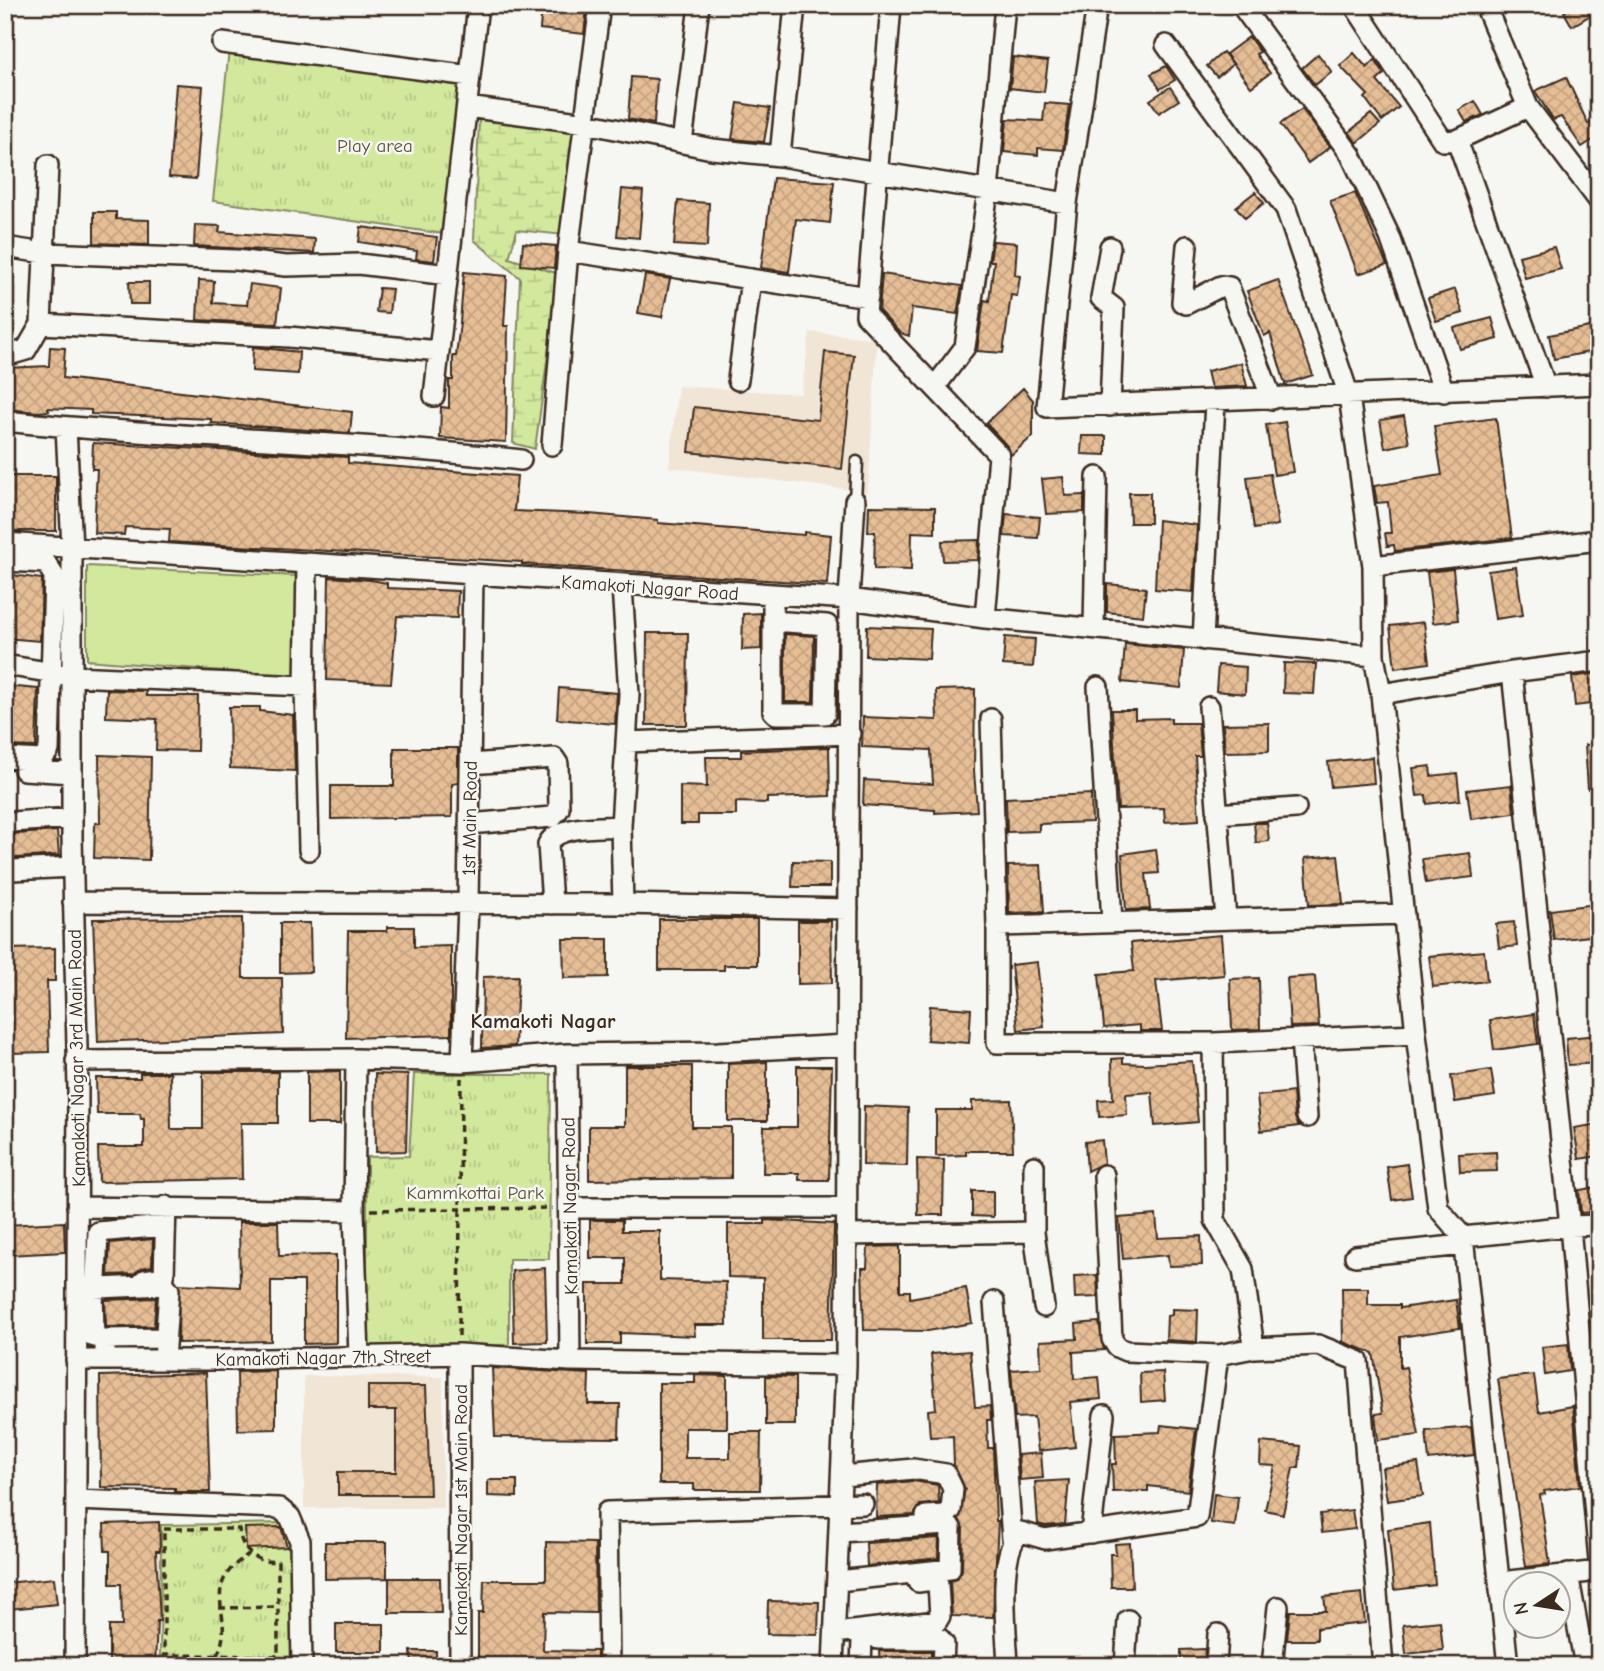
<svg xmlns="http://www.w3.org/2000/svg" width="1604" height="1671" viewBox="0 0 1604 1671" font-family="'Comic Neue',sans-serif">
  <defs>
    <pattern id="wetland-marsh" width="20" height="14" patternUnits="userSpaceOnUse" patternTransform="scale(1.75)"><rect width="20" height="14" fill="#d1e89d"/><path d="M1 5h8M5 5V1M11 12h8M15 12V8" fill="none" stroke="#b4c787"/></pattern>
    <pattern id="park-tufts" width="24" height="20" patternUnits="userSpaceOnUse" patternTransform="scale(1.75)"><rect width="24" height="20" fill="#d1e89d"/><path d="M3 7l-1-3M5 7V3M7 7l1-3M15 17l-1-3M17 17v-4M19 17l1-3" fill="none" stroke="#b4c787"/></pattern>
    <pattern id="building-cross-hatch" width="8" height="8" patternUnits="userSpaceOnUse" patternTransform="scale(1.75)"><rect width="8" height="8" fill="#e6be96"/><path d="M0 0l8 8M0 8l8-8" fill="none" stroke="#c6a381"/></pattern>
  </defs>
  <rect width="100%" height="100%" fill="#f6f6f2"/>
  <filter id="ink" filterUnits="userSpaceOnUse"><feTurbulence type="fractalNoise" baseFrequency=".0143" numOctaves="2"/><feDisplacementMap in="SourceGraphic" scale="14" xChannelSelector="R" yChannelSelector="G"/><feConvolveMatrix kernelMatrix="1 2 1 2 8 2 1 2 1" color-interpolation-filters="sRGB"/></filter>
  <g filter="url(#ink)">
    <path fill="#f1e5d6" d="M810,332L877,339L868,492L669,467L678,386L801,394Z
      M304,1376L443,1377V1508H304Z"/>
    <path fill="#d1e89d" stroke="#86895e" stroke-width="2" d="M87,566L298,576V677L87,660Z"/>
    <path fill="url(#wetland-marsh)" stroke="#86895e" stroke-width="2" d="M479,120L575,129L564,235L517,230L509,258L559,274L535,449L513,443L520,278L474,240Z"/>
    <path fill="url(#park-tufts)" stroke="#86895e" stroke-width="2" d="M229,49L470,76L445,234L213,201Z
      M414,1074H551L549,1259H509V1345L367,1346V1157L409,1156Z
      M290,1523L291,1659L160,1663L161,1525Z"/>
    <path fill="url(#building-cross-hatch)" stroke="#3b2a1e" stroke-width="2" d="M542,5L587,8L584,34L540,29Z
      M1575,5H1599V10L1572,26L1564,12Z
      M1249,37L1260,52L1256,54L1270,73L1251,87L1226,54Z
      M1223,52L1233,64L1217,77L1207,66Z
      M1354,53L1367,68L1375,60L1384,74L1377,81L1399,107L1382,121L1365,98L1368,95L1340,66Z
      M1318,54L1332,72L1315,85L1302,68Z
      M1013,57L1048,61L1044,92L1010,88Z
      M1166,66L1175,80L1160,89L1151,74Z
      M631,77L657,79L654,124L628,119Z
      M1566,77L1588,124L1599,116V136L1582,147L1561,117L1553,120L1535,91Z
      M176,84L203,86L196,179L169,177Z
      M1170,87L1179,100L1159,113L1150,100Z
      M1475,101L1483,115L1466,122L1459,110Z
      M738,103L770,108L764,142L732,139Z
      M1045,103L1069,105L1063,150L1038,148V155L1004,152L1007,119L1043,121Z
      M1302,109L1330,147L1308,163L1280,124Z
      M1371,114L1380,124L1357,143L1349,132Z
      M773,178L834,182L830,223L796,219L789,272L761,268Z
      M622,189L643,191L639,238L617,236Z
      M1255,192L1264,203L1245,218L1236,207Z
      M1355,193L1387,265L1358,274L1330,201Z
      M678,201L709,203L707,247L674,245Z
      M94,212H116V219L149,220V245L94,243Z
      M195,225L220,226L219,232L315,239L314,253L194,246Z
      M361,227L437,237L434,261L416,259L417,251L359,242Z
      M993,241L1017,243L1015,275L1020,276L1017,296L1011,295L1003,353L977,351L984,300L989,301L994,261H990Z
      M523,243L556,246L554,268L521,265Z
      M1554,247L1561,269L1525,278L1519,256Z
      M464,272L507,276L504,326H508L506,442L440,438L441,407L449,408V380H453V356H456L460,323Z
      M882,274L962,286L957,314L912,308L909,336L900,333L879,311Z
      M645,275L670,279L662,317L638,313Z
      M199,280L214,281L213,303L247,305L250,284L281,288L277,324L197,320Z
      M1278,280L1313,375L1285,384L1270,333L1264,336L1247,291Z
      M129,282H149V304H130Z
      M379,288L392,289L389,313L376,312Z
      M1455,289L1463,313L1436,321L1428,298Z
      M1492,318L1498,339L1460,349L1454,328Z
      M1595,326L1599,350L1554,359L1549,335Z
      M50,347L65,348L63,378L352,412L350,433L211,423V419L91,414V410L48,408L49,411L38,412L5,409V368L49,366Z
      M253,347L299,352L298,374L252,371Z
      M825,352L854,355L842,469L689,452L694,407L818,420Z
      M1241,363L1247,386L1211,388L1207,371Z
      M1023,388L1033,400V436L1011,455L1008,447L986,423Z
      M1404,416L1409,443L1385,448L1380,420Z
      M1496,418L1512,538L1395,551L1394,545L1387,546L1385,533H1391L1388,502L1377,503L1374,486L1442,475L1434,426Z
      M1285,422L1293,472L1274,475L1266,425Z
      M1082,436H1106V455L1081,454Z
      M93,443L348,457V463L517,476L514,511L589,514L658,520V523L804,535V532L831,535L827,584L522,564V562L169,542L170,529L125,527L124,535L94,533L97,469H92Z
      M1270,474L1278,525L1254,529L1247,477Z
      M5,476H56V531H5Z
      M1063,477L1065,496L1084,495V512L1046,514L1042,479Z
      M1129,493H1150V523H1130Z
      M869,506L935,507V533L912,532L911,570L874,569L875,532H868Z
      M1006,514L1040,517L1038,538L1004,536Z
      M1158,520L1197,525L1193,592L1155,589Z
      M979,540L978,560L943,561L942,541Z
      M1516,567L1523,615L1495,619L1488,571Z
      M1453,569L1458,620L1433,623L1427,572Z
      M5,574L42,579L40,641L5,638Z
      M329,577L371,580L387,583V588L458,591L457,618L397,616L391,683L327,680Z
      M1107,584L1146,588L1143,616L1107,612Z
      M761,613V649L742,650L743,614Z
      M1424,622L1429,663L1395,668L1390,626Z
      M867,626L931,629L929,659L866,656Z
      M647,633H688L687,725H646Z
      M785,634L814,636L813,702H785Z
      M1005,637L1035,639L1033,667L1003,665Z
      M1125,644L1184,650L1181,688L1122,682Z
      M1284,663L1316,664L1314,694L1283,693Z
      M1218,665L1246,667L1245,694L1216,691Z
      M1599,673V703L1575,706L1572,677Z
      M5,686L38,689L36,747L5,746Z
      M559,688L617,693L615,724L557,719Z
      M975,689L974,770L977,811L935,813V810L863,805L864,780L933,784L931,750L862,747L863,717L937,720L936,690Z
      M107,690L146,691V696H198L197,751L156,750L157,719L106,717Z
      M229,707H260V711L293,715L295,771L230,768Z
      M1112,710H1135V719L1171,718V723H1198L1201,756H1195L1199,820L1165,822L1164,808L1118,809Z
      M1269,723V751L1225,752L1223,724Z
      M1599,744V789H1588L1585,745Z
      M829,747L830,796L767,798V803L736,802V815H698V824H680V786L707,787L706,757H741V751Z
      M394,748H458V783L452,784V817L331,819V786H394Z
      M99,755L151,757L149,860L94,858L95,823H100Z
      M1372,757L1374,783L1331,787L1328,762Z
      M1430,766L1431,776L1457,773L1460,800L1427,804L1426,795L1417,796L1413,768Z
      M1511,785L1514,813L1471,819L1467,790Z
      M1091,794L1092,822L1039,824V831L1007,832L1006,798Z
      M1254,823H1267L1269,841L1256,843Z
      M57,831L59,855L16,858L12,855L11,837L16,834Z
      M1156,849L1159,873L1146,874L1150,909L1126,910L1122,854Z
      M1470,853L1473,877L1426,883L1422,859Z
      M1338,855L1343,904L1309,905L1305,858Z
      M793,861L830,862V887H792Z
      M1041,865L1044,912L1009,913L1008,866Z
      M1595,904L1599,935L1554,940L1550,910Z
      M242,918L243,978H282L283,1034L98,1042L93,919Z
      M659,919H757V965H724V970H659Z
      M798,921H831L832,983L798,984Z
      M1514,922L1517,946L1499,948L1496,924Z
      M280,923H310L311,972L280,973Z
      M387,927H414V947L451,946V1035L346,1038L348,931H387Z
      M1221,935L1224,975L1156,981L1162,1031H1140V1025L1104,1028L1099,974L1134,971L1131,943Z
      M563,939H608V977L564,978Z
      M55,948V981H47L49,1052L9,1053L10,981H5V949Z
      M1484,951L1487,981L1433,987L1429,956Z
      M1037,962L1044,1027L1018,1030L1011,965Z
      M518,976L515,1046L482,1048L483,977Z
      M1315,976L1319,1026L1290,1027L1287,978Z
      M1259,978L1260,1029L1232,1030L1230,979Z
      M930,1006L971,1009L969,1043L927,1040Z
      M1534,1014L1538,1044L1494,1050L1490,1020Z
      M1599,1035V1063L1568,1065L1566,1038Z
      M1123,1058V1063L1145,1064L1192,1061L1198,1122L1155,1126L1152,1092L1126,1094L1127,1115L1099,1117L1098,1100L1113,1099L1112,1059Z
      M767,1062V1121H728V1064Z
      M625,1066H692V1127H731V1178L589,1180V1126H625Z
      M797,1066H832L829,1180H799V1173H763L764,1127H797Z
      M1491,1070L1495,1096L1455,1102L1451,1076Z
      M340,1071V1124H307V1072Z
      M203,1072H278V1123H241L242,1179L99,1182L98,1147H144V1119H141L140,1114H97L96,1078H140V1073H170L171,1129H203Z
      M375,1074L408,1075L406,1151L376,1152Z
      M1293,1092L1295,1118L1299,1126L1261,1131L1257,1096Z
      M1011,1100L1013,1151H966V1155L936,1156V1110H972V1101Z
      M864,1106L908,1108L907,1166L863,1165Z
      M1599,1124V1156L1579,1159L1574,1128Z
      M1102,1140L1104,1163L1087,1171L1085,1142Z
      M1496,1152L1497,1171L1460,1172L1459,1154Z
      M917,1159L944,1160L943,1215H918Z
      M1407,1164L1412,1197L1392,1200L1387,1167Z
      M1599,1187V1211L1581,1213L1579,1190Z
      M972,1191H993V1217L972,1216Z
      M1156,1215L1158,1238L1201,1236L1202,1265L1169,1266L1168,1255L1123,1259L1119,1218Z
      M590,1220H622V1231H660V1280L726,1282L727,1325H694L695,1336L620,1333V1344H587V1284H625V1258H590Z
      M765,1220L834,1224L831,1340H763V1278L728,1277V1224H765Z
      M64,1222L65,1252L7,1255L5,1225Z
      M239,1222H278L279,1256L336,1255V1343L304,1344V1281H271V1341L178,1343L179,1284L240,1287Z
      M153,1239L152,1266L142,1268L133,1274L108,1275L110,1243Z
      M900,1246V1291H910V1298L966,1288L972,1323L928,1331L864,1330L862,1268H867L868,1247Z
      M545,1268L547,1342L514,1343L512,1271Z
      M1097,1275L1098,1297L1075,1298L1074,1276Z
      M1342,1288H1368V1305H1400V1308L1456,1300L1460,1328L1400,1337V1368L1406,1367L1419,1435L1378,1440L1375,1414L1383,1413L1373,1353L1343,1342Z
      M156,1298L154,1326L106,1327L105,1300Z
      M1172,1309L1198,1310L1197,1342L1166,1340L1167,1316L1172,1315Z
      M1099,1322L1104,1350L1073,1352L1074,1379L1099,1377L1101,1399L1070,1402L1075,1447L1038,1451L1034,1417L1015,1418L1011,1370L1041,1368L1040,1341L1077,1339L1076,1324Z
      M1568,1344L1570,1371L1545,1375L1542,1347Z
      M970,1351L975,1407L990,1406L991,1420H987L988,1448H993L996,1521H998L993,1617L952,1616L950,1581L957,1579L962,1570L963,1528L959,1519L965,1489L954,1465L953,1436L930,1437L928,1410L936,1409L931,1354Z
      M492,1368L589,1374L588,1404H620L619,1438L495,1437Z
      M276,1371V1429L238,1430L237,1372Z
      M1163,1372L1165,1400L1141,1402L1140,1373Z
      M206,1373L210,1492H175V1488L101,1487L100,1376Z
      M695,1375L727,1376V1428H685V1458H730V1432H761L760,1490H694V1484H659V1383H695Z
      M1534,1375L1539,1412L1573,1406L1580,1486L1544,1491L1545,1494L1540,1495L1550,1564L1526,1567L1498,1379Z
      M766,1376L795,1377V1425H766Z
      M368,1386H426L430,1495H338V1472H396V1410H368Z
      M1161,1425L1196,1429L1188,1491L1148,1486V1491L1113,1492L1112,1464H1116L1115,1434L1160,1432Z
      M1471,1427L1474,1455L1429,1460L1426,1431Z
      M1261,1442L1301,1446L1299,1468H1293L1283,1514L1265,1510L1275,1466L1260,1465Z
      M1041,1453L1043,1478L1020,1480L1018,1455Z
      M1418,1463L1423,1496L1387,1501L1382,1468Z
      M488,1480H517V1497L488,1496Z
      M1069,1480L1065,1524L1046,1526L1038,1524L1035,1482Z
      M913,1481L938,1485L939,1503L920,1505L914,1515L876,1517L877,1485Z
      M1214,1494L1238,1497L1235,1526L1211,1523Z
      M1352,1510L1355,1529L1322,1533L1320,1514Z
      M159,1522L160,1551H156L160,1621H157L155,1666H109V1626H122L121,1584H110V1551H105L104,1524Z
      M1430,1523L1435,1585L1394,1590L1388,1529Z
      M281,1527L287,1547L246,1549L245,1528Z
      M939,1538L938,1558L867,1566L866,1543Z
      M325,1542H387V1578L325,1579Z
      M546,1542L595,1543L596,1613L544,1612L543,1650L597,1651V1666H478V1613H483L484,1580H546Z
      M1130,1543L1132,1587H1111L1110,1554H1116L1115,1544Z
      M54,1578L57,1604L10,1609L7,1583Z
      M389,1578H440L441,1613H389Z
      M1362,1593L1365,1623L1317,1628V1640H1287L1290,1611H1326L1324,1597Z
      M768,1601L819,1602L818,1635L767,1634Z
      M1440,1621L1443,1650L1406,1654L1403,1625Z
      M336,1624H384V1652H336Z
      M1205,1649L1204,1666H1181V1650Z
      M411,1651H436V1666H412Z
      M879,1651H931V1666H880Z"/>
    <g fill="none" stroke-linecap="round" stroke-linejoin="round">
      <defs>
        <path id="lane" d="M855,501L857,462"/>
        <path id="street" d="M891,5L866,315L999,455L985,618
          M1097,5L1067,203L1047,407L1599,384
          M1241,5L1351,155L1390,237L1444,392
          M1354,5L1443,141L1457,140L1546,387
          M1485,5L1528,107L1599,201
          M222,43L470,76
          M1166,45L1286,209L1349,396L1373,566
          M467,107L586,123L712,149L780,156L1067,203
          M1457,140L1528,107
          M682,143L699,5
          M780,156L795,5
          M1187,246L1182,302L1186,304L1221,286L1229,287L1272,399
          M5,247L44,253L236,260L286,266L359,264L448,275
          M1110,247L1101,298L1114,308L1110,406
          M568,251L868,297
          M41,324L289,337L439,351
          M5,356L26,350L41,324L48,165
          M738,380L751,279
          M935,387L965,347L988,191L1005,5
          M434,396L478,5
          M5,421C177,439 349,440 521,460
          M66,427L72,548V837L78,1089L75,1666
          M552,445L568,251L600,5
          M5,543L849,599L985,618L1374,656
          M5,561L46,563L54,576L49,750L42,760L5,758
          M307,564L305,686L309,850
          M622,586L629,694L621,826L623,904
          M773,621L827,625L825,714H776L773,711V594
          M1094,628L1097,477
          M1203,640L1215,401
          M5,665L72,676L305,686
          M1098,687L1112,922
          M1381,694L1512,672
          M1209,707L1226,919
          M991,719L997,926L1404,914
          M626,742L850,734
          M24,770L72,773
          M1217,814L1296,808
          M469,824L552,817L559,809L558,764L554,758L470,764
          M5,826L12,822L72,818
          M5,865L12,870L73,867
          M73,902L623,904L848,909
          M552,904L548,844C558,824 602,828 621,826
          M997,926V1043H1213L1416,1034
          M1301,1039L1307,1117
          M1213,1043L1215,1220L1243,1269L1254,1348
          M76,1061L356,1059
          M462,1062L468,905L473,575
          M1034,1166V1232L1044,1307
          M1104,1175L1112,1339L1117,1347L1126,1351L1218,1355L1254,1348L1318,1345L1358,1361L1383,1666
          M77,1207L354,1211L359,1356
          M569,1208H846
          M354,1211L356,1059L462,1062L567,1054
          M1599,1225L1570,1226L1599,1561
          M846,1235L1034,1232
          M1463,1237L1438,1208L1416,1034L1381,694L1374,656L1373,566L1599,540
          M1355,1256L1464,1245
          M96,1280L98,1232L165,1226
          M144,1280L164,1277L166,1206
          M93,1288L94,1337L105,1339V1359
          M77,1289L165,1285L169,1290L164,1360
          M994,1302L1012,1539
          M105,1339L165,1338
          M459,1354L460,1666
          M76,1360H226L459,1354L570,1361
          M846,1365L570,1361L567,1054L718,1052L847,1045
          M843,1476L913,1469L946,1474L953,1489L951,1510L947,1515L926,1516
          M76,1500L279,1508L290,1517L300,1541L302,1666
          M1091,1533L1104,1415
          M1568,1574L1585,1666
          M838,1581L950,1569L951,1528L947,1525L840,1532
          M1500,1582L1599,1571
          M835,1633L937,1621L940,1616L938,1584L932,1580L918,1582
          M878,1639H940L944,1644L943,1666
          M609,1666L607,1512L863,1504
          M833,1666L846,1365L849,599L855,501
          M861,1666L862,1639
          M1008,1666C1007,1633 996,1552 1021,1532L1045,1539L1197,1517L1218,1355
          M1125,1666L1128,1620
          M1216,1666L1218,1634
          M1272,1666L1278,1607
          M1508,1666L1463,1237L1570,1226L1512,672L1599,661"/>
      </defs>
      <use href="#lane" stroke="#3b2a1e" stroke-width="15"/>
      <use href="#street" stroke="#3b2a1e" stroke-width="24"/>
      <path stroke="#3b2a1e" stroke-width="3.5" stroke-dasharray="7 5" stroke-linecap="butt" d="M371,1210L552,1208
        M459,1336L461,1078
        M164,1529H239C241,1551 256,1564 278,1561V1656L164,1655Z
        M219,1608L278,1607
        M217,1655C238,1615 195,1589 249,1554"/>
      <use href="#lane" stroke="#f6f6f2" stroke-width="10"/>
      <use href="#street" stroke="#f6f6f2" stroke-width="19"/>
    </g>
  </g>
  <g text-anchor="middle" stroke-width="5" stroke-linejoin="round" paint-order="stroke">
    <g font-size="19" fill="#595037" stroke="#f6f6f2">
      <text x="375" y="152">Play area</text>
      <text x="475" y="1199">Kammkottai Park</text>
    </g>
    <g font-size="19" fill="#3b2a1e" stroke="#f6f6f2">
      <text transform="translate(650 587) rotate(4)" y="7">Kamakoti Nagar Road</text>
      <text transform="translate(469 818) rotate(-89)" y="7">1st Main Road</text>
      <text transform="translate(76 1058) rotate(-91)" y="7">Kamakoti Nagar 3rd Main Road</text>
      <text transform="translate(569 1206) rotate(-91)" y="7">Kamakoti Nagar Road</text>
      <text transform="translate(323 1357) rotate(-1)" y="7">Kamakoti Nagar 7th Street</text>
      <text transform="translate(460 1510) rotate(-90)" y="7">Kamakoti Nagar 1st Main Road</text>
    </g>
    <g font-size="21" font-weight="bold" fill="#3b2a1e" stroke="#f6f6f2">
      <text x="543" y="1028">Kamakoti Nagar</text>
    </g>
  </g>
  <rect width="1604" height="1671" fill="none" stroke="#f6f6f2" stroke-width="28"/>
  <rect x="14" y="14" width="1576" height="1643" fill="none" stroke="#3b2a1e" stroke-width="2.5" filter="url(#ink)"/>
  <g transform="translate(1537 1605) rotate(258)"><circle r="33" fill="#f6f6f2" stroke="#aba49d" stroke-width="2"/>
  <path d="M0-5L12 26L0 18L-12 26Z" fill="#3b2a1e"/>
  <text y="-10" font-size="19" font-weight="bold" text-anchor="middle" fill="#3b2a1e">N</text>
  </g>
</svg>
